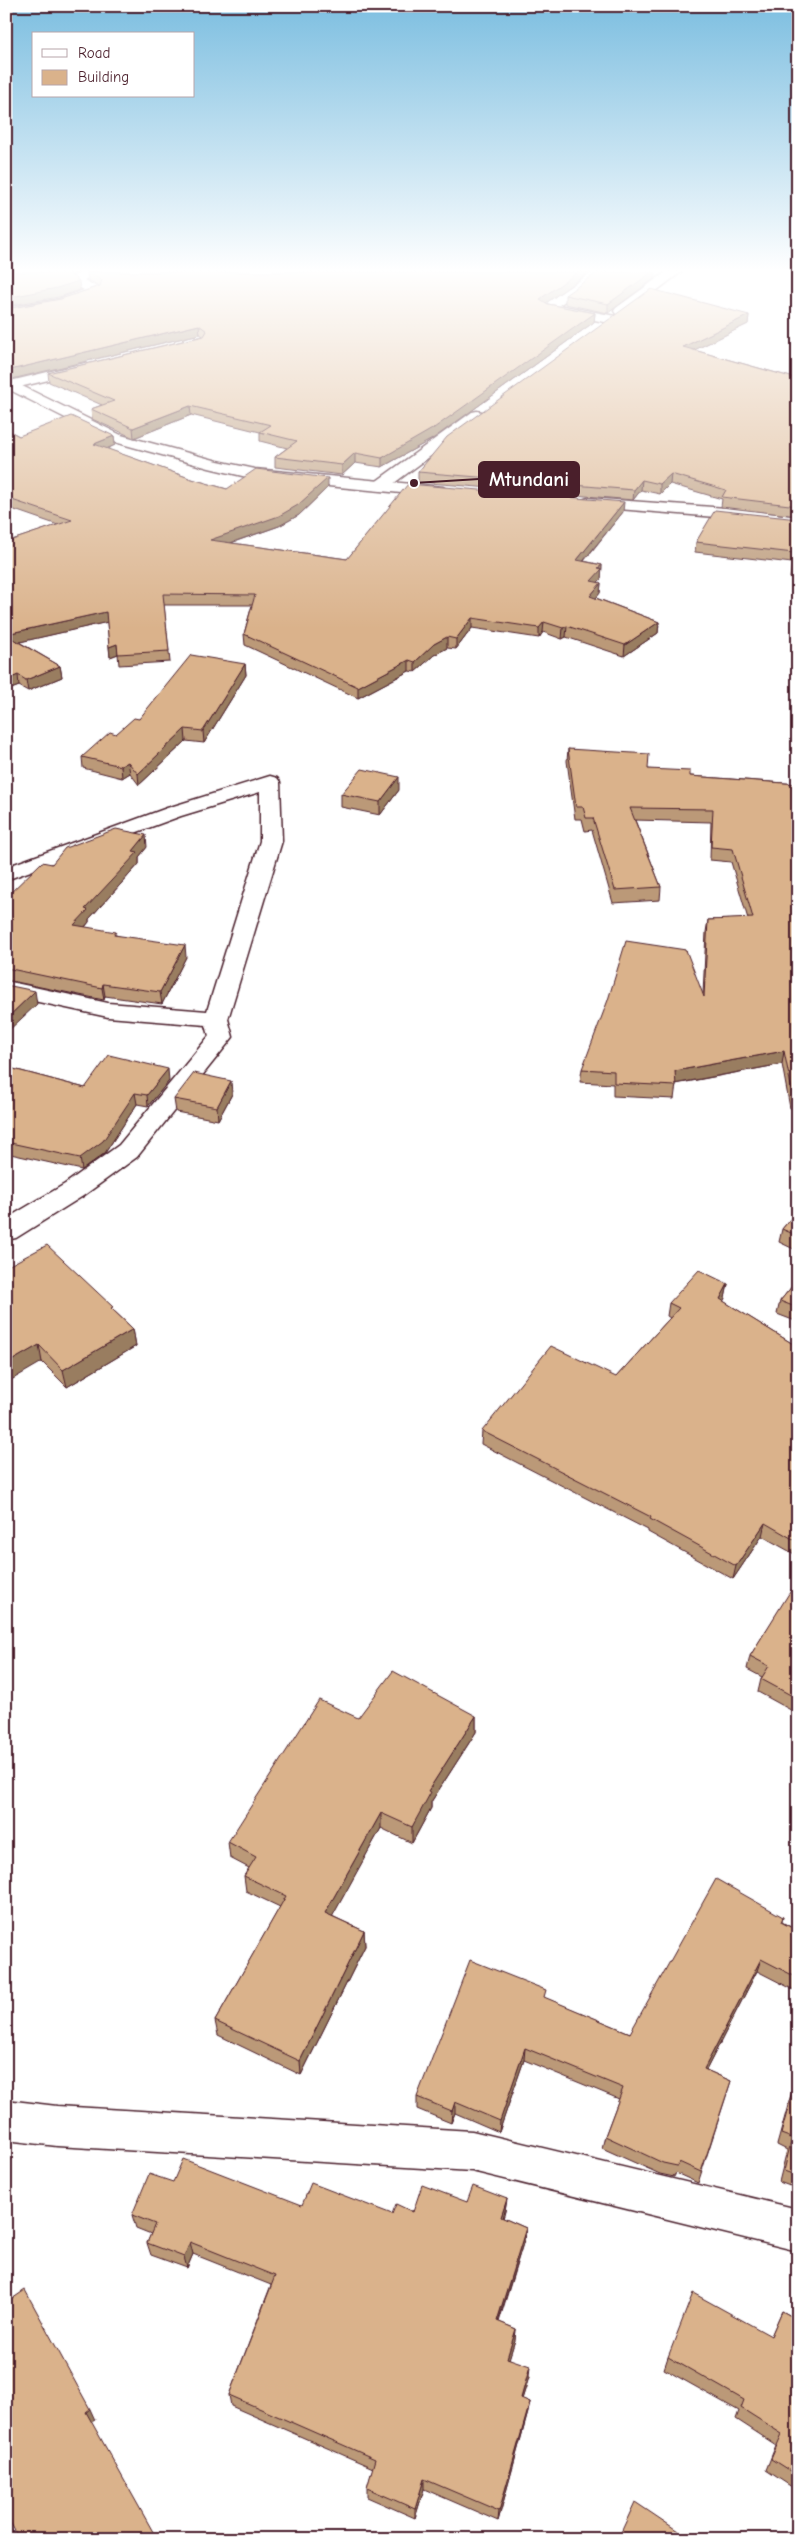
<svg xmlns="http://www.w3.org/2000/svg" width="804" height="2545" viewBox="0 0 804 2545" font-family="'Comic Neue',sans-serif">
  <rect width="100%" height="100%" fill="#fff"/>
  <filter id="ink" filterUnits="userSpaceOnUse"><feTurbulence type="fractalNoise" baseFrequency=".02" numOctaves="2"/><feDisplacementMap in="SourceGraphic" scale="10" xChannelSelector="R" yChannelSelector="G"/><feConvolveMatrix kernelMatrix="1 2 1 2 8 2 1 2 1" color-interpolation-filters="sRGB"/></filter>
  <g filter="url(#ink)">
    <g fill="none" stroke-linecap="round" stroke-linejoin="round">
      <defs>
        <path id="minor" d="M81,272H99L84,280L102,290L100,293L62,306L6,316V308L59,299L84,290L67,280Z
          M593,272H608L559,305L615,316L617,319L615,322L610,323L543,310L541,307L543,304Z
          M666,272H681L626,314H616L614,311L616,308Z
          M85,363L92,367L90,370L11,389L6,388V382Z
          M477,411L482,412L484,415L482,418L386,489H374L372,486L374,483L472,412Z
          M270,776L277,778L280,782L282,841L228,1019L233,1037L137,1157L83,1196L16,1238L6,1240V1219L65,1184L119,1145L209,1036L206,1025L108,1017L6,995V981L108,1003L207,1011L260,841V792L181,816L6,880V867L167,808Z
          M6,2100L57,2106L472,2131L798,2209V2251L472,2171L57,2146L6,2140Z"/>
        <path id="major" d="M6,378L121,435L218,461L255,469L443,487L451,492L443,497L255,479L209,468L111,441L6,388Z
          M588,498L740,509L798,517V527L740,519L582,506L580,503L582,500Z"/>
      </defs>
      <use href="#minor" stroke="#4a1f2b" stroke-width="3"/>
      <use href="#major" stroke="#4a1f2b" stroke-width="3"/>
      <use href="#minor" fill="#fff" fill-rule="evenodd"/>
      <use href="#major" fill="#fff" fill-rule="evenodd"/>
    </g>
    <path fill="#bb9978" stroke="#4a1f2b" d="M87,272H589L546,303L548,304L595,313L594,322L434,438L382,467L355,463L342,475L275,467V457L287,448L260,441V432L191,415L134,438L92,419L91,409L102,405L49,382L48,373L203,336L200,334L12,379L6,376V309L61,299L99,286L88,280Z
      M655,278L608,313L565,304V295Z
      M749,315L748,324L694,350L798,379V516L721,507L722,499L670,484L660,494L641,490L633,500L418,482V472Z
      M6,429L19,436H114L115,445L107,449L192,479L227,489L328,487L299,515L279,526L231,543L347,559L623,512L584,561L602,565L601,579L598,582L601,583L600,593L596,598L659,622L658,633L624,656L566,637L562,639L543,632L539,638L472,628L456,649L447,648L434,655L415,672L409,671L358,698L245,645L244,634L252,605H164L170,662L119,665L118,654L110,657L107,622L19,642L60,666L62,677L28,691L19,686L11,689L6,686V542L58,525L6,507Z
      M798,519V579L790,578L792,563L695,552L696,542Z
      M245,664L246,675L204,743L186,741L139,785L130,773L122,778L83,768L82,757L116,734L139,719Z
      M568,749L648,769L690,776L798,784V1109L790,1108L782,1064L676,1084L674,1099L613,1096V1084L580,1082L582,1069L703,994L706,932L708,920L748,919L731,862L710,860L711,822L635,820L661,887L660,900L613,903L592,830L585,831L582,819H575L567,761Z
      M399,790L380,815L341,807V794Z
      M147,847L139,857V864L89,919V922L85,927L116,935L186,957L162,1004L105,996L104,1000L6,980V897L52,864Z
      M6,1067L85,1088L169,1081L148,1106L137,1104L105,1153L82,1170L6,1153Z
      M232,1094L218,1120L176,1112L174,1099Z
      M798,1210V1251L779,1242L782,1229Z
      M6,1267L114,1311L133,1329L136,1346L67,1387L42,1362Z
      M798,1279V1322L777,1314L780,1301Z
      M728,1284L725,1298L723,1301L798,1347V1556L762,1536L733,1579L648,1532V1530L481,1444L482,1431L616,1377L670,1318L667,1316L669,1303Z
      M798,1581V1714L758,1692L761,1679L762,1677L747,1669L750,1656Z
      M476,1716V1732L431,1802V1808L412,1843L381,1828L332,1916L364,1931L365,1946L301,2075L218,2035L215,2021L280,1907L246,1891L244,1876L249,1868L230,1858L228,1842Z
      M783,1917L782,1922L798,1931V1992L757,1971L706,2070L731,2081L698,2183L676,2173L674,2177L660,2174L602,2148L605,2136L619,2099L524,2060L499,2132L455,2113L451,2123L417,2109V2097L545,1998L630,2033Z
      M794,2086L798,2088V2189L779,2182L787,2150L777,2145L790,2098Z
      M173,2182L302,2205L392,2214L467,2202L507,2199L505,2211L503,2218L526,2228L524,2240L499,2322L516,2329L515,2340L509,2358L529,2377L522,2399L530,2402L528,2412L498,2521L424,2489L415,2518L367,2497V2488L373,2468L231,2406L229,2395L271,2285L193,2254L187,2268L151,2255L147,2243L151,2234L136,2228L132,2215Z
      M782,2311L798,2320V2491L766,2470L776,2445L736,2419L739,2411L664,2369L668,2357L771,2336Z"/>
    <path fill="#997d61" stroke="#4a1f2b" d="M64,272H77L65,279Z
      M578,272H589L539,308L540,299Z
      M652,272H656L655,278L608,313V304Z
      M79,281L80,290L59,297L6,306V298Z
      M595,313L594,322L434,438L382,467V458Z
      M749,315L748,324L682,356L683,347Z
      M199,325L200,334L12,379L10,370Z
      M190,406L191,415L134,438L133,428Z
      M114,436L115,445L95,454L94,444Z
      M355,453V463L342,475V465Z
      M671,474L670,484L660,494V484Z
      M328,478V487L299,515L279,526L210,550V540Z
      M642,480L641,490L633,500L634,490Z
      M624,502L623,512L576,570L577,560Z
      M602,565L601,579L590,591L591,581L598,568Z
      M601,583L600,593L589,607L590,596Z
      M106,612L108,622L7,645L6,634Z
      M472,618V628L456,649V639Z
      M544,622L543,632L539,638V628Z
      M659,622L658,633L624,656L625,645Z
      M567,626L566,637L562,639L563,628Z
      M447,637V648L434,655L415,672V662L434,644Z
      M117,644L118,654L110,657L109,647Z
      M409,660V671L358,698V687Z
      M245,664L246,675L204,743L203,731Z
      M60,666L62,677L28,691L26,680Z
      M18,675L19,686L11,689L9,679Z
      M185,729L186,741L139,785L138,774Z
      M128,762L130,773L122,778L121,766Z
      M399,777V790L380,815V802Z
      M146,835L147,847L139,857V864L89,919V922L76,937L74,925L85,909Z
      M185,945L186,957L162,1004L160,992Z
      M103,984L105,996L104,1000L102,988Z
      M35,991L37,1004L6,1033V1019Z
      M784,1051L782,1064L674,1084L675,1071Z
      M168,1069L169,1081L148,1106L147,1095Z
      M231,1081L232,1094L218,1120L217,1107Z
      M135,1093L137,1104L105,1153L82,1170L80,1158Z
      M728,1284L725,1298L718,1313L720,1299Z
      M133,1329L136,1346L67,1387L63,1370Z
      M39,1345L42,1362L6,1383V1364Z
      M765,1523L762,1536L733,1579L736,1566Z
      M476,1716V1732L431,1802V1808L412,1843V1827L428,1791Z
      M381,1813V1828L326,1928L325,1913Z
      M364,1931L365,1946L301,2075L300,2061Z
      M761,1959L757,1971L701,2080L704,2069Z
      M525,2048L524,2060L499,2132L500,2121Z
      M455,2102V2113L451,2123L452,2111Z
      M507,2199L505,2211L500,2230L501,2217Z
      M526,2228L524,2240L495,2332L497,2321Z
      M190,2242L193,2254L187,2268L184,2257Z
      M516,2329L515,2340L506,2369L507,2358Z
      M530,2366L529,2377L519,2409L521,2398Z
      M530,2402L528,2412L498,2521L499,2511Z
      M90,2409L95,2420L90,2423L86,2412Z
      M424,2479V2489L415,2518V2509Z"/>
    <path fill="#dab28b" stroke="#4a1f2b" d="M6,272H66L79,281L57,288L6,298Z
      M89,272H578L540,299L548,304L595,313L434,428L382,458L355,453L342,465L275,457L297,441L260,432L271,425L190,406L133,428L91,409L114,401L48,373L204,336L207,331L199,325L10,370L6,368V309L61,299L100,286L102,280Z
      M598,272H652L608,304L565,295Z
      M651,289L749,315L683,347L798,379V506L722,497L726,490L671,474L660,484L642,480L634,490L418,472L447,437Z
      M71,416L114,436L94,444L192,479L227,489L256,469L328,478L298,505L279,516L210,540L347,559L408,484L624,502L577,560L602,565L598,568L602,569L591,581L601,583L590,596L659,622L625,645L567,626L563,628L544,622L539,628L472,618L456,639L447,637L434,644L415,662L409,660L358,687L244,634L255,595L163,594L169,651L118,654L117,644L109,647L106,612L6,634V542L72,520L6,498V429L19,436Z
      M715,510L798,519V568H792L794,553L696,542Z
      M6,635L60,666L26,680L18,675L9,679L6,677Z
      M191,655L245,664L203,731L185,729L138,774L128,762L121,766L82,757L110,732L116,734L134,718L139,719Z
      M568,749L649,754L648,769L690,771V776L798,784V1096H793L784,1051L675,1071L676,1086L614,1083V1071L582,1069L608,1000L626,941L686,950L704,997L708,920L753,918L733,849L711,847L713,809L630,808L661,887L615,890L593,818H586L583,807H576Z
      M362,769L399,777L380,802L341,794Z
      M116,829L146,835L133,851L138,852L85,909L88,910L74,925L116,932L114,935L185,945L160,992L103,984L102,988L6,968V909L9,906H6V897L42,862L52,864L65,848Z
      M6,985L35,991L6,1019Z
      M109,1055L168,1069L147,1095L135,1093L103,1141L80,1158L6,1142V1067L85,1088Z
      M194,1073L231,1081L217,1107L174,1099Z
      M798,1210V1236L782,1229Z
      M47,1245L113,1307L111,1308L133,1329L63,1370L39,1345L6,1364V1267Z
      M699,1270L728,1284L720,1299L798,1347V1542L765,1523L736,1566L650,1519L651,1517L482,1431L551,1346L616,1377L679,1308L669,1303Z
      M798,1279V1308L780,1301Z
      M798,1581V1699L761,1679L769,1666L750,1656L788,1595Z
      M393,1671L476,1716L428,1791L431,1792L412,1827L381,1813L325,1913L364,1931L300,2061L215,2021L286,1896L244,1876L256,1857L228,1842L319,1700L358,1718Z
      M716,1879L783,1917L781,1922L798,1931V1978L761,1959L704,2069L731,2081L701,2172L679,2162L677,2166L663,2163L605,2136L623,2088L525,2048L500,2121L455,2102L452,2111L417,2097L470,1960L546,1990L544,1997L630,2033Z
      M794,2086L798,2088V2176L784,2171L792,2138L781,2134Z
      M183,2159L302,2205L311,2183L392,2214L396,2204L413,2212L422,2185L467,2202L473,2186L507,2199L501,2217L526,2228L497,2321L516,2329L507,2358L530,2366L521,2398L530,2402L499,2511L424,2479L415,2509L367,2488L375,2459L229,2395L275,2276L190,2242L184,2257L147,2243L155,2224L132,2215L149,2174L173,2182Z
      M25,2290L90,2409L86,2412L157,2539H19L6,2514V2303Z
      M693,2293L771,2336L782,2311L798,2320V2476L771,2459L782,2434L741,2408L744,2400L668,2357Z
      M635,2502L690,2539H618Z"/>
  </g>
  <linearGradient id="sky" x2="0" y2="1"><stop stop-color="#7cbee0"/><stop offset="0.43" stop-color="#fff"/><stop offset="1" stop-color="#fff" stop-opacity="0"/></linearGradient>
  <rect width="804" height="629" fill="url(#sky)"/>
  <path fill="none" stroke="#4a1f2b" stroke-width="2" d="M414 483L479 479"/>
  <circle fill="#4a1f2b" stroke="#fff" stroke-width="2" cx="414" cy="483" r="5"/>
  <rect fill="#4a1f2b" stroke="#4a1f2b" stroke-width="2" x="479" y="462" width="100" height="35" rx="5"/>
  <g font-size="20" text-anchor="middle" font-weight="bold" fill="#fff">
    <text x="529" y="486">Mtundani</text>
  </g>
  <rect width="804" height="2545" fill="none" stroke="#fff" stroke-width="25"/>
  <rect x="12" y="12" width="779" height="2520" fill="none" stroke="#4a1f2b" stroke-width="2" filter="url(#ink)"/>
  <rect x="32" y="32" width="162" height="65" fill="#ffffff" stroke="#b7a5aa"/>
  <rect x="42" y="49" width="25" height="8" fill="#ffffff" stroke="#b7a5aa"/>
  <text x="78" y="58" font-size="15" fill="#4a1f2b">Road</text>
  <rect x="42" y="70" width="25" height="15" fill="#dab28b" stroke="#b7a5aa"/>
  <text x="78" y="82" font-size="15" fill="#4a1f2b">Building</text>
</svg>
